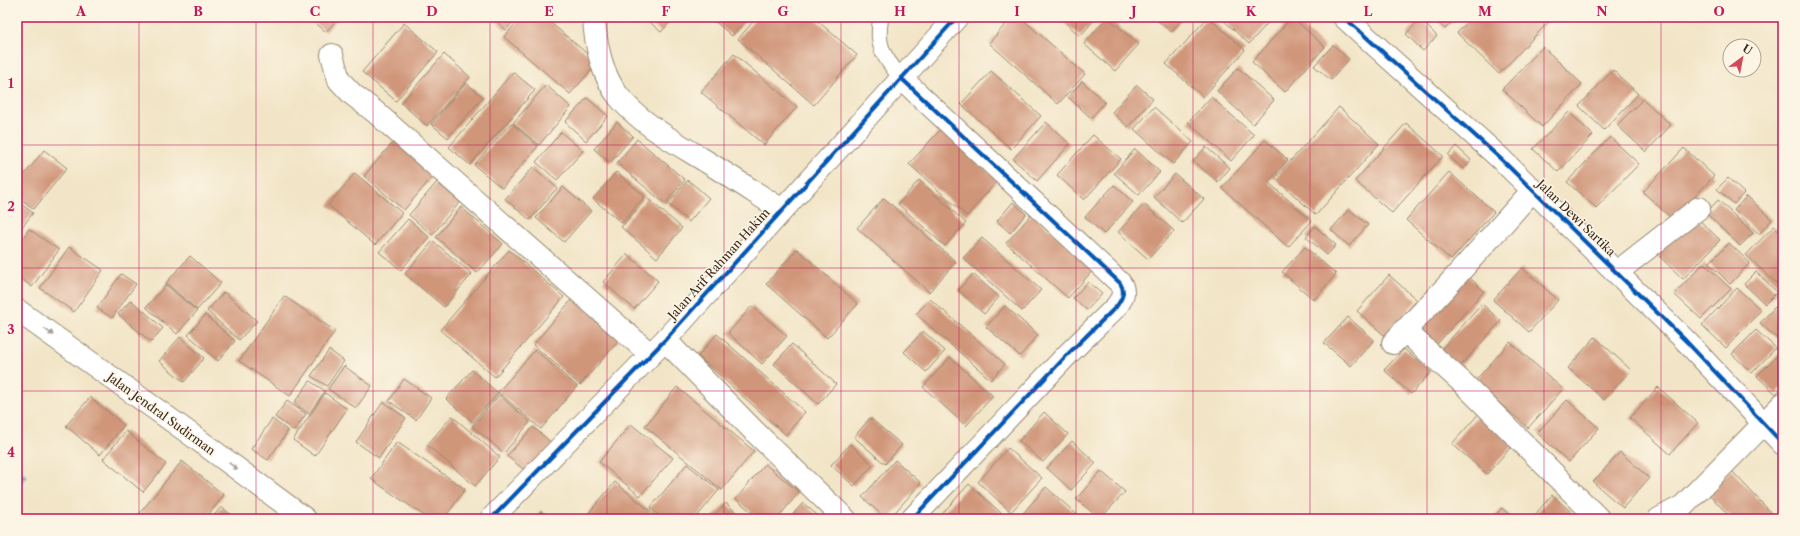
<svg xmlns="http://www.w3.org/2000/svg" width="1800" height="536" viewBox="0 0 1800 536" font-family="'Libre Caslon Text',serif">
  <rect width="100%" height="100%" fill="#fcf5e5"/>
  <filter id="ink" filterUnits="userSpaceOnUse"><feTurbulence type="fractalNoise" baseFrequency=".025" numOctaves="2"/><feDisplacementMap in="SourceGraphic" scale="8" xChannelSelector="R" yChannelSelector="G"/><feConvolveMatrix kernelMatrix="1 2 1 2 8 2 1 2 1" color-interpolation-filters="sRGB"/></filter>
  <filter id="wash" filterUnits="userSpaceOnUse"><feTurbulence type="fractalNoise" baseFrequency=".012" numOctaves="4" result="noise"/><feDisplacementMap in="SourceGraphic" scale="16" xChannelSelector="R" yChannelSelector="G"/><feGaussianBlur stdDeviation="0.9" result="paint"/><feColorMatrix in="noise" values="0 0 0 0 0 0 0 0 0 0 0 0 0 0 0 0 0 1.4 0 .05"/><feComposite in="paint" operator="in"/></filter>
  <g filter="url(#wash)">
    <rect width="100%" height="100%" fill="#f2e5c7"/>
    <path fill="#53a3cd" stroke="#476676" d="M17,468L27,476L17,489Z"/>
    <g id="blocks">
      <path fill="#d0967a" d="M309,17H339L326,32Z
        M492,17H517L506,30Z
        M521,17H544L598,63L570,94L504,37Z
        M644,17H674L661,32Z
        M710,17H749L732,36Z
        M757,17H813L857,55L814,105L738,39Z
        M1012,17H1020L1085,74L1058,104L989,43Z
        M1059,17H1097L1080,36Z
        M1107,17L1139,44L1115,71L1084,44Z
        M1154,17H1185L1171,32Z
        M1208,17L1245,50L1203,97L1166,64Z
        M1220,17H1273L1249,44Z
        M1292,17L1325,47L1285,92L1252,62Z
        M1432,17H1457L1445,29Z
        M1472,17H1553L1499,74L1457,33Z
        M1420,19L1437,36L1423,51L1406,34Z
        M404,23L438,52L396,101L362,72Z
        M1333,45L1349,59L1331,80L1314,66Z
        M1543,47L1582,84L1542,127L1502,89Z
        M444,54L470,77L427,126L401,103Z
        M734,54L797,107L764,145L701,92Z
        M1238,68L1274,100L1253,124L1217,91Z
        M1613,70L1638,94L1604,130L1579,106Z
        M991,71L1041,116L1011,149L961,104Z
        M513,72L535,90L470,165L449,147Z
        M1082,81L1105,102L1091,118L1068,97Z
        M466,83L483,97L448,138L431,124Z
        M546,85L571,107L539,145L513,123Z
        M1137,85L1153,99L1128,127L1112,112Z
        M1211,97L1254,135L1231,161L1188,122Z
        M587,98L608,116L586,141L565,122Z
        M1643,99L1671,125L1646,152L1617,125Z
        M1154,107L1193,142L1173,164L1134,129Z
        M1339,107L1379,144L1316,215L1275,178Z
        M1569,112L1593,135L1558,172L1533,149Z
        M617,122L633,136L610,163L594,149Z
        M1046,122L1070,144L1037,181L1013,159Z
        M511,123L538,146L502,188L474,165Z
        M1406,123L1443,156L1392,213L1355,181Z
        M941,129L998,180L967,216L909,164Z
        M561,132L583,151L557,180L536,162Z
        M1093,135L1121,159L1084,200L1057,175Z
        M1610,137L1639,164L1596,208L1567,182Z
        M637,139L685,180L665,204L617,163Z
        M395,140L435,174L404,210L364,176Z
        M1265,140L1288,160L1268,182L1312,221L1288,247L1222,188Z
        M1456,146L1471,160L1463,169L1448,155Z
        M1206,147L1230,168L1218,182L1193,161Z
        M1684,148L1714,176L1673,220L1643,192Z
        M1135,149L1160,172L1139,195L1114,173Z
        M44,150L67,168L34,209L17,196V184Z
        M533,167L557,188L530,220L505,199Z
        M616,172L645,196L622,223L593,199Z
        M1449,172L1494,212L1451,260L1406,220Z
        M355,173L402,213L375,245L328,205Z
        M1175,174L1204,199L1182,223L1154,197Z
        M1728,178L1744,193L1734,204L1717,189Z
        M688,180L709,198L689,222L668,204Z
        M919,180L966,223L945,246L898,204Z
        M437,182L460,202L432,235L409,215Z
        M1114,185L1133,202L1104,234L1085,217Z
        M563,187L591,211L564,242L536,218Z
        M1747,196L1772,220L1759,234L1734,210Z
        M647,198L682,228L657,258L621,227Z
        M884,198L956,262L929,292L857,228Z
        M1718,200L1753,233L1740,246L1706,213Z
        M17,201L33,213L19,231L17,229Z
        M1013,202L1026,214L1010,233L997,221Z
        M1144,204L1174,231L1148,259L1118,232Z
        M461,207L503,244L477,273L436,237Z
        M1349,209L1368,225L1349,246L1331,230Z
        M1032,214L1094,269L1068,298L1006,243Z
        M1694,215L1720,240L1683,279L1657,254Z
        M408,219L429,237L401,270L379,252Z
        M1315,226L1336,245L1327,255L1306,237Z
        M1774,226L1783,234V276L1776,283L1746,255Z
        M29,229L59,250L32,287L17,276V246Z
        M982,238L1041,290L1022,311L963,258Z
        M433,241L472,274L444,307L405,274Z
        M1729,243L1750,263L1730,284L1709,263Z
        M69,247L103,270L74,312L40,288Z
        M1305,247L1336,274L1314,300L1282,272Z
        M797,249L858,304L827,338L766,284Z
        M509,250L564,297L495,377L440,330Z
        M627,254L658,281L634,309L603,282Z
        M190,256L221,283L197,310L166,283Z
        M1704,263L1731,289L1701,319L1674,294Z
        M1522,268L1558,300L1529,332L1493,300Z
        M1756,272L1777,292L1765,304L1744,284Z
        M121,274L136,284L112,318L97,308Z
        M973,274L999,297L984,314L958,290Z
        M1389,275L1417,300L1385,336L1357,311Z
        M1468,276L1484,291L1430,352L1414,337Z
        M1088,282L1102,294L1087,310L1073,298Z
        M166,285L197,311L177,334L146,307Z
        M1737,288L1761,310L1726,348L1702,325Z
        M224,292L257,321L239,340L207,311Z
        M284,296L335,331L290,396L239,361Z
        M574,297L621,338L580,385L533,345Z
        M930,299L1005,364L991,380L916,314Z
        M131,300L163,328L151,342L118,314Z
        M1482,304L1501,321L1455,372L1436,355Z
        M752,306L787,336L762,364L728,333Z
        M1005,306L1038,335L1020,356L986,327Z
        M1775,307L1783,315V344L1760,323Z
        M205,315L235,341L218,361L188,335Z
        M1348,317L1374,340L1351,366L1324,343Z
        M1756,330L1776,348L1752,373L1732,354Z
        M923,331L945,351L926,372L904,352Z
        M717,334L805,412L786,435L698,356Z
        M180,337L204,358L184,382L159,361Z
        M1595,337L1631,370L1604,400L1568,368Z
        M1510,342L1563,389L1528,428L1475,381Z
        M792,344L836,384L818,404L774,364Z
        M1404,349L1431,372L1411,394L1384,370Z
        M329,350L344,361L327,386L311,376Z
        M535,350L577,386L541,429L498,392Z
        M1783,350V386L1776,394L1757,376Z
        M950,357L993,396L966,426L923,387Z
        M344,366L372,386L356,408L328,389Z
        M472,370L498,393L473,422L446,399Z
        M404,379L431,398L416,420L389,401Z
        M310,381L325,391L309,414L294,403Z
        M677,387L754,451L722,490L645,426Z
        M1658,387L1698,423L1670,454L1630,418Z
        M325,393L347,409L315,456L293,440Z
        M499,395L530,422L504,453L472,426Z
        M90,397L124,425L100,455L66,426Z
        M1567,400L1599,428L1569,462L1537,433Z
        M287,401L306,414L294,431L275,417Z
        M383,402L406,418L379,458L356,442Z
        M1482,410L1516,441L1487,474L1452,444Z
        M1044,412L1068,434L1043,462L1019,441Z
        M452,416L500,457L475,486L427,445Z
        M870,418L902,445L885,464L854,437Z
        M272,419L288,431L268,460L251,449Z
        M631,424L673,458L640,496L599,462Z
        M533,427L554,445L529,474L507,456Z
        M126,431L166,464L143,492L103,459Z
        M1072,441L1096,463L1071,490L1047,468Z
        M397,442L465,489L444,519H429L371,479Z
        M850,444L873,465L854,486L831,465Z
        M1008,448L1042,478L1011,512L978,482Z
        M1620,452L1649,478L1623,508L1593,482Z
        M895,460L921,483L889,519H886L862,497Z
        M182,461L224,495L205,519H135Z
        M687,464L719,490L695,519H663L650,508Z
        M765,464L799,492L777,519H760L736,499Z
        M1731,470L1777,519H1732L1707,492Z
        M1101,471L1125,492L1100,519L1076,499Z
        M615,482L660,519H592L587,515Z
        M969,484L1001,513L996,519H945L941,515Z
        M1046,487L1082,519H1018Z
        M1552,495L1579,519H1531Z
        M726,503L739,515L735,519H711Z
        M803,503L822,519H789Z
        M221,507L237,519H211Z
        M1502,508L1514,519H1492Z
        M541,511L551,519H534Z"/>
    </g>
  </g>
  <g filter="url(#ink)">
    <use href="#blocks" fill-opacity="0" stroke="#968872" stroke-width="1"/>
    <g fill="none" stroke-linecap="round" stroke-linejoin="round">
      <defs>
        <path id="lane" d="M881,17C875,46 884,57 901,78"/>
        <path id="street" d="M594,17C595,43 602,76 619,97C639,122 673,141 699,157C727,174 754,192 782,210
          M1344,17L1502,160L1686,341L1783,444
          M332,55L339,80L352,94L374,111L650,354
          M901,78L1120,283C1126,292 1122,299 1116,307L1068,354L912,519
          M1617,272L1699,208
          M1404,330L1463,383L1599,519
          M665,340L755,432L845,519
          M1393,343L1447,286L1533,190
          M491,519L665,340L957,17
          M1659,519L1683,506L1783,404"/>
        <path id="secondary" d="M17,310L189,433L305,519"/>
      </defs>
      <use href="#lane" stroke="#968872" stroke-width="17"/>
      <use href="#street" stroke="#968872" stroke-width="24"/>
      <use href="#secondary" stroke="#968872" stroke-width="24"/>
      <use href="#lane" stroke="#fff" stroke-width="15"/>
      <use href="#street" stroke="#fff" stroke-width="22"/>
      <use href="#secondary" stroke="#fff" stroke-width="22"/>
      <defs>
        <path id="cycleway" d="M1344,17L1502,160L1686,341L1783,444
          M901,78L1120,283C1126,292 1122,299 1116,307L1068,354L912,519
          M491,519L665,340L957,17"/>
      </defs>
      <use href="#cycleway" stroke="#fcf5e5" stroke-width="6"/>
      <use href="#cycleway" stroke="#0057b8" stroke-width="4"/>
    </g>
    <defs><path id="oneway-solid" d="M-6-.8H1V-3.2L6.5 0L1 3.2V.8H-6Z"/></defs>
    <g fill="#a79f9a">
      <use href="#oneway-solid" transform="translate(49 332) rotate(36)"/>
      <use href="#oneway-solid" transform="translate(233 466) rotate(37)"/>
    </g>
  </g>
  <path fill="none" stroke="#c2185b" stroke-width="1" stroke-opacity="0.55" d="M139,17V519M256,17V519M373,17V519M490,17V519M607,17V519M724,17V519M841,17V519M959,17V519M1076,17V519M1193,17V519M1310,17V519M1427,17V519M1544,17V519M1661,17V519M17,145H1783M17,268H1783M17,391H1783"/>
  <g text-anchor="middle" stroke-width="3" stroke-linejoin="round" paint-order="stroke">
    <g font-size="12" fill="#3b2a1e" stroke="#fcf5e5">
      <text transform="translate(1576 218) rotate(44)" y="4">Jalan Dewi Sartika</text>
      <text transform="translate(719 264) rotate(-48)" y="4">Jalan Arif Rahman Hakim</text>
      <text transform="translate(161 414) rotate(36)" y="4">Jalan Jendral Sudirman</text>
    </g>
  </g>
  <rect width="1800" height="536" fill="none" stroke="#fcf5e5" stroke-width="44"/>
  <g transform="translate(1742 58) rotate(32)"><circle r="19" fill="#fcf5e5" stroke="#afa495"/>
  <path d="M0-3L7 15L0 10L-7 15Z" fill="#d1495b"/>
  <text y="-6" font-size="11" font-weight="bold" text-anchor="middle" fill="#3b2a1e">U</text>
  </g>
  <rect x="22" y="22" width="1756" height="492" fill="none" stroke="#c2185b" stroke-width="1.5"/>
  <g font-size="13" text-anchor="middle" font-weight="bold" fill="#c2185b">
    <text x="81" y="16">A</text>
    <text x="198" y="16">B</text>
    <text x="315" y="16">C</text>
    <text x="432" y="16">D</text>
    <text x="549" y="16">E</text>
    <text x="666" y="16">F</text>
    <text x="783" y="16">G</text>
    <text x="900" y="16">H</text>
    <text x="1017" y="16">I</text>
    <text x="1134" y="16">J</text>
    <text x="1251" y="16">K</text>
    <text x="1368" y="16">L</text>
    <text x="1485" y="16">M</text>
    <text x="1602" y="16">N</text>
    <text x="1719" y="16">O</text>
    <text x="11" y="88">1</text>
    <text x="11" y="211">2</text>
    <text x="11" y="334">3</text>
    <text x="11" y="457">4</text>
  </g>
</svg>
